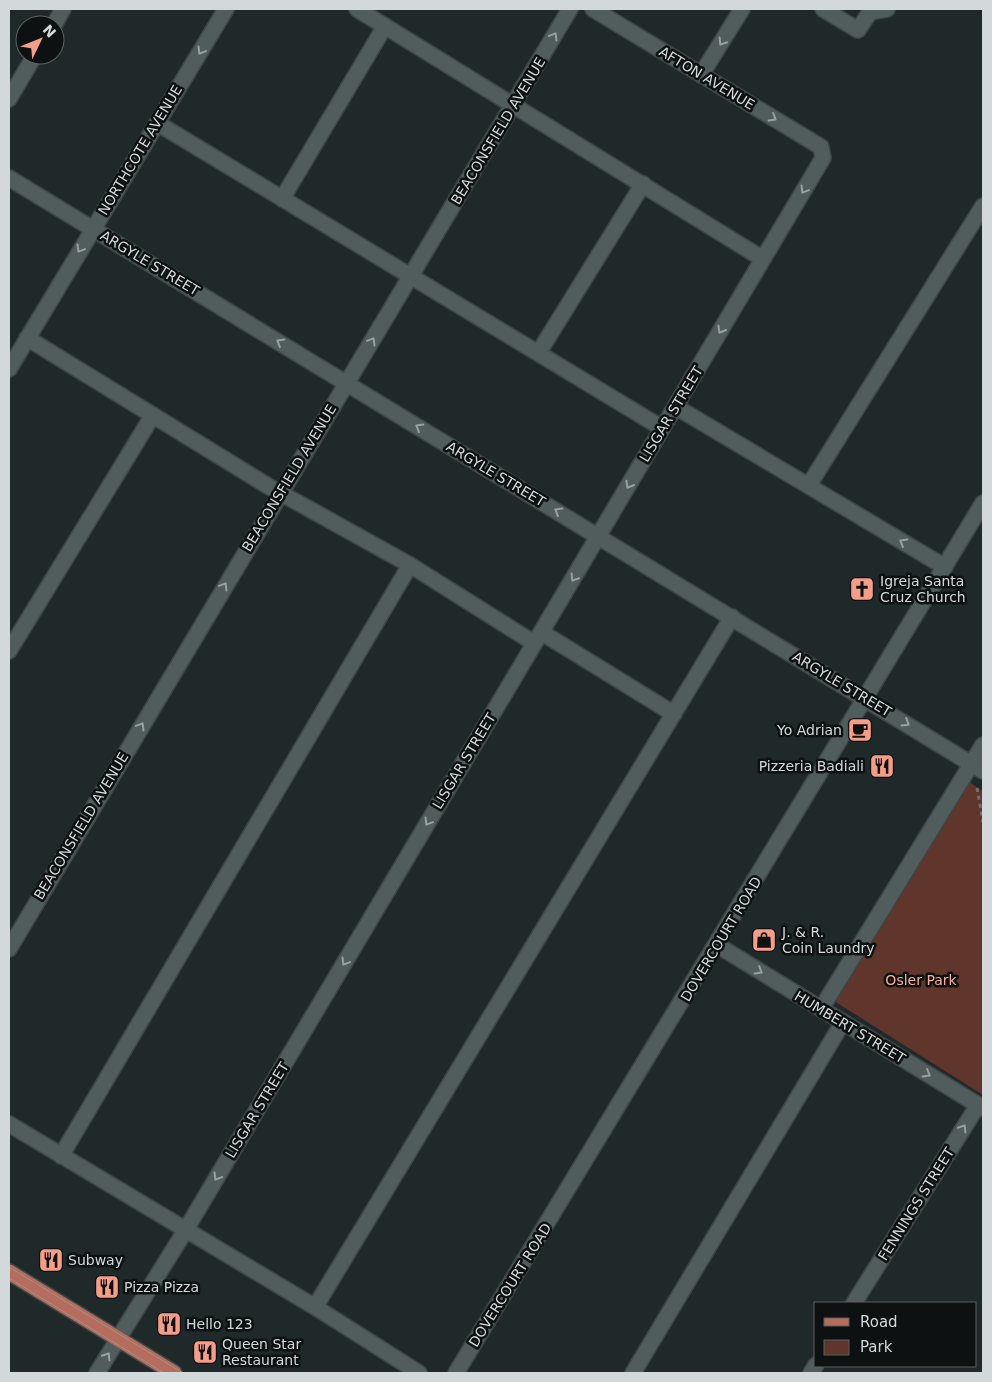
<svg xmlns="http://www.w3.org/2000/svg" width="992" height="1382" viewBox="0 0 992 1382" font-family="'DejaVu Sans',sans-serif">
  <rect width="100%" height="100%" fill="#1f292a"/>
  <path fill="#5f352c" d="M969,782L983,791V1095L834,1001Z"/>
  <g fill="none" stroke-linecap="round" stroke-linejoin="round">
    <defs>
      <path id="minor" d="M357,9L763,259
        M823,9L858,30L870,12L887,9
        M54,25L63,9
        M701,75L742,9
        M9,99L35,55
        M157,123L662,428
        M9,178L983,771
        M282,199L385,26
        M27,338L268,486L410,565L534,643
        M539,352L643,184
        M9,369L226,9
        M676,407L945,567
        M809,485L983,206
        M541,632L674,714
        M9,651L153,415
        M717,945L983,1108
        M9,949L570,9
        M821,1009L983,745
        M9,1124L315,1307L419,1373
        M61,1156L410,565
        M854,1303L978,1105
        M315,1307L732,617
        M97,1373L185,1231L823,158L821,147L593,9
        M456,1373L983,503
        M633,1373L843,1022
        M811,1373L816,1365"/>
      <path id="major" d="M9,1272L174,1373"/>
    </defs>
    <use href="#minor" stroke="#3e4647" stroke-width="18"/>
    <use href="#major" stroke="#3e4647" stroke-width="18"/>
    <path stroke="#697172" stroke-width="3" stroke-dasharray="4 4" stroke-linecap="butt" d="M977,788L983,822"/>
    <use href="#minor" stroke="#515c5d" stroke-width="15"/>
    <use href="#major" stroke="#b66b5b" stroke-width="15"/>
    <path stroke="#919899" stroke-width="1" d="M9,1267L183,1373
      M9,1278L164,1373"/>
  </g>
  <defs><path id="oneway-chevron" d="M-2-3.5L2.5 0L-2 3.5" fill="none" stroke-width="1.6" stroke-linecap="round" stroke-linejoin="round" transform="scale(1.25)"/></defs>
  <g stroke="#98a1a2">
    <use href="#oneway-chevron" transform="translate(554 36) rotate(-59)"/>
    <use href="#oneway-chevron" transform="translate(722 42) rotate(122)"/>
    <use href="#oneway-chevron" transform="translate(201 51) rotate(121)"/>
    <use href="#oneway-chevron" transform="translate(773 118) rotate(31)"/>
    <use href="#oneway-chevron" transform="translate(804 190) rotate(121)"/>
    <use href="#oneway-chevron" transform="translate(80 249) rotate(121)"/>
    <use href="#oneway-chevron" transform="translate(721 330) rotate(120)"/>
    <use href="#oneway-chevron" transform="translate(372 341) rotate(-59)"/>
    <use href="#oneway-chevron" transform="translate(280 342) rotate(-149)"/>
    <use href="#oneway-chevron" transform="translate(419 427) rotate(-149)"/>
    <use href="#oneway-chevron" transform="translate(629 485) rotate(120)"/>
    <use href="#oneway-chevron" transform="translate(558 511) rotate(-149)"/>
    <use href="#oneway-chevron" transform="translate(903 542) rotate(-149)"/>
    <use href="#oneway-chevron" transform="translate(574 578) rotate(122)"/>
    <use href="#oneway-chevron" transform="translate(224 586) rotate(-59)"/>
    <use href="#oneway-chevron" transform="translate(906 723) rotate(32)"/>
    <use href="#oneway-chevron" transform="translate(141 726) rotate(-59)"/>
    <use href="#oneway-chevron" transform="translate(428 822) rotate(121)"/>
    <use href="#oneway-chevron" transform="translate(345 962) rotate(121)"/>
    <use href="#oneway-chevron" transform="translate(759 971) rotate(31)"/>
    <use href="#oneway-chevron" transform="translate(927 1074) rotate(31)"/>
    <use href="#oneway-chevron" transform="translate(963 1128) rotate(-58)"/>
    <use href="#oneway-chevron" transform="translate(217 1177) rotate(121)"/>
    <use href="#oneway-chevron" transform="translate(107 1356) rotate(-58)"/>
  </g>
  <defs>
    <symbol id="church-square" viewBox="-11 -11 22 22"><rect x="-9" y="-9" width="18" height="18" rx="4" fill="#f49e8a" stroke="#0d1111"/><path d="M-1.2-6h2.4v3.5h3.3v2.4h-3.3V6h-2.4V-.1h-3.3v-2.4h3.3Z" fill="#111"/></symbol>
    <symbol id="cafe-square" viewBox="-11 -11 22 22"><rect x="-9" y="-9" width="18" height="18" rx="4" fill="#f49e8a" stroke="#0d1111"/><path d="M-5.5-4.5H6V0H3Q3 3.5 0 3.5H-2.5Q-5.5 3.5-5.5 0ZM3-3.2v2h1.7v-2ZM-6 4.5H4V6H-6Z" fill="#111"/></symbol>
    <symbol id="restaurant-square" viewBox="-11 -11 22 22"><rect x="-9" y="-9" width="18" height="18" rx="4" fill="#f49e8a" stroke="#0d1111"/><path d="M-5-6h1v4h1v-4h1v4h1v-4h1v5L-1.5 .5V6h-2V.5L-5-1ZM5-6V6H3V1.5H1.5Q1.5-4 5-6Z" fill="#111"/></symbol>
    <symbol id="shop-square" viewBox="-11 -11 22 22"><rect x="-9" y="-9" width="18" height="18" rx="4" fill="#f49e8a" stroke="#0d1111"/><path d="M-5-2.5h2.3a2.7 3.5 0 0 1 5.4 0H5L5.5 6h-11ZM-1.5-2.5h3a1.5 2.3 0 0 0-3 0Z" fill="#111"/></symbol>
  </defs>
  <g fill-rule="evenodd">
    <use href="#church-square" x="848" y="575" width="28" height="28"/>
    <use href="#cafe-square" x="846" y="716" width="28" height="28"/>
    <use href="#restaurant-square" x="868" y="752" width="28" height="28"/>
    <use href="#shop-square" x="750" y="926" width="28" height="28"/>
    <use href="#restaurant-square" x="37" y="1246" width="28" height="28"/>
    <use href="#restaurant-square" x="93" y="1273" width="28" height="28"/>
    <use href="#restaurant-square" x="155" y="1310" width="28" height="28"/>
    <use href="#restaurant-square" x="191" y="1338" width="28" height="28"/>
  </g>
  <g text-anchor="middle" stroke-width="5" stroke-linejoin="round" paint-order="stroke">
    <g font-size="14" fill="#d3d9da" stroke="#0d1111">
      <text transform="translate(707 78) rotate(31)" y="5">AFTON AVENUE</text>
      <text transform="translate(498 131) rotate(-59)" y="5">BEACONSFIELD AVENUE</text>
      <text transform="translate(140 150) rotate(-59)" y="5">NORTHCOTE AVENUE</text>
      <text transform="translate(150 263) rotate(31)" y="5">ARGYLE STREET</text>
      <text transform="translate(671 414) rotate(-59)" y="5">LISGAR STREET</text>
      <text transform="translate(496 474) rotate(31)" y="5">ARGYLE STREET</text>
      <text transform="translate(289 478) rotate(-59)" y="5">BEACONSFIELD AVENUE</text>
      <text transform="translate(842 684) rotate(31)" y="5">ARGYLE STREET</text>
      <text transform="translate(464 761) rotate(-59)" y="5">LISGAR STREET</text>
      <text transform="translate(81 826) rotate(-59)" y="5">BEACONSFIELD AVENUE</text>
      <text transform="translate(721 939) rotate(-59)" y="5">DOVERCOURT ROAD</text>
      <text transform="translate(850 1027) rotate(31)" y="5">HUMBERT STREET</text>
      <text transform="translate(257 1110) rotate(-59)" y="5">LISGAR STREET</text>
      <text transform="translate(916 1204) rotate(-58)" y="5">FENNINGS STREET</text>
      <text transform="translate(510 1285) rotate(-58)" y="5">DOVERCOURT ROAD</text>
    </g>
    <g font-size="14" fill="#d3d9da" stroke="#0d1111" text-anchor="start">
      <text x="880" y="586">Igreja Santa<tspan x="880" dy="16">Cruz Church</tspan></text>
      <text x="842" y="735" text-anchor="end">Yo Adrian</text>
      <text x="864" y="771" text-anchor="end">Pizzeria Badiali</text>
      <text x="782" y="937">J. &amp; R.<tspan x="782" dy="16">Coin Laundry</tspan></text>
      <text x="68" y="1265">Subway</text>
      <text x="124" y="1292">Pizza Pizza</text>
      <text x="186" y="1329">Hello 123</text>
      <text x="222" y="1349">Queen Star<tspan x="222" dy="16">Restaurant</tspan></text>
    </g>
    <g font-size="14" fill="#fbae9d" stroke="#0d1111">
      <text x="921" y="985">Osler Park</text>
    </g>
  </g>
  <rect width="992" height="1382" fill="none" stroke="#d3d9da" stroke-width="20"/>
  <rect x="814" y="1302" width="162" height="65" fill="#0d1111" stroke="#5c6161"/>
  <rect x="824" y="1318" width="25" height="8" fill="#b66b5b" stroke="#5c6161"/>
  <text x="860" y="1327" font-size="15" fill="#d3d9da">Road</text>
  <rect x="824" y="1340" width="25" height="15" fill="#5f352c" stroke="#5c6161"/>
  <text x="860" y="1352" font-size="15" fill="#d3d9da">Park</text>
  <g transform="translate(40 40) rotate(47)"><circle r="24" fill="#0d1111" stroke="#5c6161"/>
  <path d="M0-4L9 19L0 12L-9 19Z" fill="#f49e8a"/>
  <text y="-8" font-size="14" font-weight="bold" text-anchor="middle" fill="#d3d9da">N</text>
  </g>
</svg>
